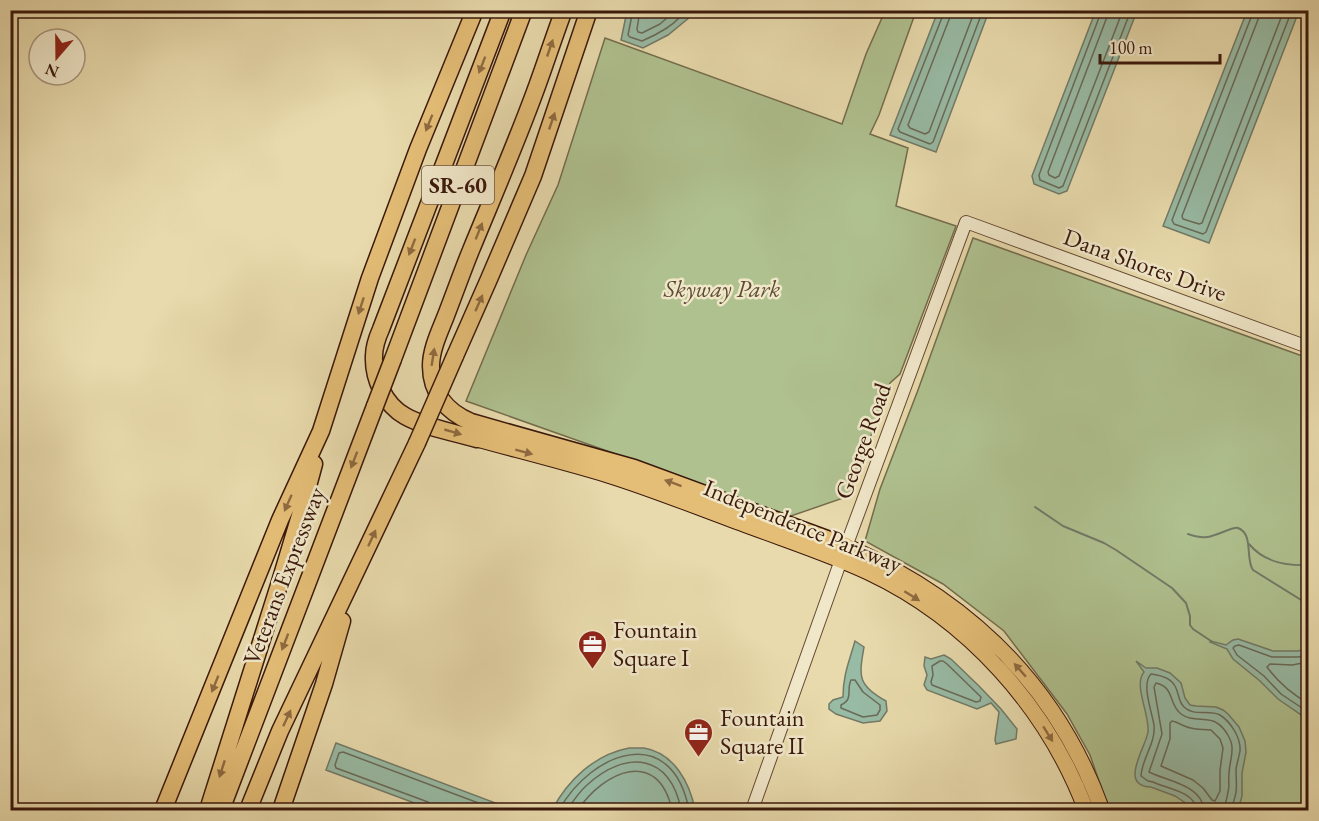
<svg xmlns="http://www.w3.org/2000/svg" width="1319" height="821" viewBox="0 0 1319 821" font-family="'EB Garamond',serif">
  <rect width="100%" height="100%" fill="#e8daac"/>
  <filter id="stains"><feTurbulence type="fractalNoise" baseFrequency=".00333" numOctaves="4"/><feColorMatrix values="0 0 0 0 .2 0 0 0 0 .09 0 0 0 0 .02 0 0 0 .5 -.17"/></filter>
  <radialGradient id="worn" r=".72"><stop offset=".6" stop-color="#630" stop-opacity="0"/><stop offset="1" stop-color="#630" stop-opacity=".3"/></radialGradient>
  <path fill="#afc18f" stroke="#746c4d" stroke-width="1.5" d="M885,11H916L879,115L870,134L908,148L896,206L956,226L900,374L890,383L849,496L791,516L466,401L526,255L558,185L605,38L842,124L866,54Z
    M973,238L1308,358V810H1109L1090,755L1067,714L1004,631L943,584L865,541L880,489L918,390Z"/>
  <path fill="#98bba5" stroke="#727a67" stroke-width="1.5" d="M1096,10L1137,11L1067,191L1059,194L1034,184L1032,176Z
    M627,11H689L690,17L668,35L643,48L621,40Z
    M938,11H989L936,152L890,135Z
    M1247,11H1299L1209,243L1163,226Z
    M1238,639L1273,651H1298L1308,648V718L1300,714L1278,699L1260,681L1233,659L1227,649L1210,642L1211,641L1226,645L1233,640Z
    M855,641L864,647C859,676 857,685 886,701L887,711L880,721L863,723L836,714L829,709V704L833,700L843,697C843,675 849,662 855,641Z
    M944,655L951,659L979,686L1001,709L1017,729L1016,739L996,744L995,740L999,712L991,703L977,709L927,690L924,685L927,675L924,666L925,657L931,659Z
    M1136,661L1146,668H1157L1170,673L1181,683L1185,698L1190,705L1196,706L1216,707L1223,710L1228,714L1239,727L1245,741L1246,752L1242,773V796L1238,810H1194L1187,804L1175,796L1151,787C1118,786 1146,747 1148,732C1150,715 1133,685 1144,672Z
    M336,743L514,810H433L326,770Z
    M629,748C634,748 639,748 644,748C674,753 690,783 695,810H552C568,780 594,755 629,748Z"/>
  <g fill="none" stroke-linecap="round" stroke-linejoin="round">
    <path stroke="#696a58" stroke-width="1.5" d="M633,10L628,35L630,37L642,41C654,36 680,23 684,10
      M640,10L637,29L638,32L642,33L660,24L676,10
      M943,10V15L898,129L900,132L930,144L933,142L983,10
      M951,10L950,17L908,125L910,128L925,134L929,132L975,10
      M1101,10L1100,15L1039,175L1040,180L1059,188L1063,186L1131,10
      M1108,10L1107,17L1048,172L1049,175L1055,178L1059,176L1123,10
      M1252,10V15L1172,220L1174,224L1203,234L1206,232L1292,10
      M1260,10L1259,17L1182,216L1183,219L1199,224L1202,223L1284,10
      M1308,654L1299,657H1272L1239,645L1235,646L1233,648L1237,655L1264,676L1281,694L1308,712
      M940,661H943L947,664L981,697L980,701L976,702L932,685L931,682L933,675L932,666Z
      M1308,662L1292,665L1270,664L1267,667C1278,682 1292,694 1308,703
      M851,680H855L863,692L880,705V710L877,715L863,717L841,708V705C854,699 846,690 851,680Z
      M1172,721C1178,722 1184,727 1191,728C1197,730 1204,729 1211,730L1220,739L1223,748L1220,770V791L1215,801L1212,800L1203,788L1193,780L1161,766L1170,739V723Z
      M432,810V806L428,802L336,768L335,765L339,753L343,752L497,810
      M559,810C592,751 672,722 689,810
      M567,810C573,801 579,792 587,785C626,749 671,754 681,810
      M578,810C604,771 658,747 672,810
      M1197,810C1194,791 1167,789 1153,782L1148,781L1141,776C1142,758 1156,743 1154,725C1152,712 1141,684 1151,674C1159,675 1171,678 1175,686C1179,693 1178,701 1184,707C1194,717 1209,709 1220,715C1231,722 1241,738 1240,751C1239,757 1237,763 1236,769C1236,777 1237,785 1236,792C1235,799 1232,804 1232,810
      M1204,810C1202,785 1167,781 1149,772L1162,734L1154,687L1156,683C1175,687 1168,704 1181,714C1193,723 1207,716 1217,723C1225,728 1233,741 1232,750C1232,758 1229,766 1229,774C1228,780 1230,786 1228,792C1227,799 1225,804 1224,810"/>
    <path stroke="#727a67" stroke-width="2" d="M1035,507L1063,526L1104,543L1116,550L1172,588L1186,603L1190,616V625L1193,629L1211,641
      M1188,534C1194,536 1201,538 1207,537C1214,537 1234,526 1238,528C1254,534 1245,559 1253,570L1306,603
      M1249,544C1264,562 1285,566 1308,565"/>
    <defs>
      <path id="minor" d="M752,810L841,560L966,222L1308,347"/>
      <path id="major" d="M477,439C521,451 565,462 608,475C653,489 697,507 741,523C783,539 827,553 868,572C968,619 1047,707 1086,810
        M846,546C967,599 1057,685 1102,810"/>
      <path id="highway" d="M564,10C553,39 544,68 533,97C514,148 492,199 471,250C462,272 454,295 445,318C439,333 431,350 431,366C431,393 447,412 471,422L634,468L846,546
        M455,356L489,279L533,176L589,10
        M393,359L524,10
        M477,439C456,433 424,427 405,416C385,405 373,379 374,356C374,347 377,338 381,329L503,10
        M163,810L280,520L321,431L370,278L418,149L475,10
        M208,810L280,582L301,512L314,464
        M221,810L375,406
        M248,810L280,731L417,443
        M281,810L324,684L342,621"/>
    </defs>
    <use href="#minor" stroke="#664833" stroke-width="14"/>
    <use href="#major" stroke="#3a180b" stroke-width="17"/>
    <use href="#highway" stroke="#3a180b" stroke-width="19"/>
    <use href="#minor" stroke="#f0e7c9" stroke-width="12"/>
    <use href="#major" stroke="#e4bd76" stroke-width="15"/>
    <use href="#highway" stroke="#e4bd76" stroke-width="16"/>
    <defs>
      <path id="highway-bridge" d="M375,406L393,359
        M417,443L455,356"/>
    </defs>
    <use href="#highway-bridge" stroke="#3a180b" stroke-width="19" stroke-linecap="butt"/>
    <use href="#highway-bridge" stroke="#e4bd76" stroke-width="16"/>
  </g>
  <defs><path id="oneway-solid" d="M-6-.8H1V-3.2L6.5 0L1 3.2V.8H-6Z" transform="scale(1.5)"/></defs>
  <g fill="#8f6a40">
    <use href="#oneway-solid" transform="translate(550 48) rotate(-71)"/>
    <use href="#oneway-solid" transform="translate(482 65) rotate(111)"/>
    <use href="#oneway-solid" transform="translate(552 121) rotate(-71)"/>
    <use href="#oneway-solid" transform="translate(429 123) rotate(112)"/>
    <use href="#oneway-solid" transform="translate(479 231) rotate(-68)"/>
    <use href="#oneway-solid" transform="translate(412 247) rotate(111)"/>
    <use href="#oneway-solid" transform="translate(479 303) rotate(-66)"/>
    <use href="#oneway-solid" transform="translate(361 306) rotate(108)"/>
    <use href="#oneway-solid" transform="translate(433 357) rotate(-81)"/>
    <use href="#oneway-solid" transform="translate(453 432) rotate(16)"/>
    <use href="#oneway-solid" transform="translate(524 452) rotate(15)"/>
    <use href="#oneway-solid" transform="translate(354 460) rotate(111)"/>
    <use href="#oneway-solid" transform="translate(673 483) rotate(-160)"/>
    <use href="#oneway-solid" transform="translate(288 503) rotate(114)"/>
    <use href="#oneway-solid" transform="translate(372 538) rotate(-65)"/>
    <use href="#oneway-solid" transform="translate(912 596) rotate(32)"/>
    <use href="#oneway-solid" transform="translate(285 642) rotate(111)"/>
    <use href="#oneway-solid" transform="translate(1020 670) rotate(-131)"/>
    <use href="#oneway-solid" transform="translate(215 684) rotate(112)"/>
    <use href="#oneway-solid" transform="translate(287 718) rotate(-65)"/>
    <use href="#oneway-solid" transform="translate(1048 734) rotate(58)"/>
    <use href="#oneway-solid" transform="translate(222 769) rotate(108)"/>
  </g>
  <defs>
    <symbol id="office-pin" viewBox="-11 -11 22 30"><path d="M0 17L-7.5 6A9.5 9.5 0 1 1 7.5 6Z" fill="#8f2418" stroke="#f0e7c9"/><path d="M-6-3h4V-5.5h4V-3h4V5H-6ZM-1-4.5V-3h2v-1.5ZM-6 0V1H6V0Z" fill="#fff"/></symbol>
  </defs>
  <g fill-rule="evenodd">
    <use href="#office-pin" x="576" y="628" width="33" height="45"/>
    <use href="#office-pin" x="682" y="716" width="33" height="45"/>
  </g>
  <g text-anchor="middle" stroke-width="5" stroke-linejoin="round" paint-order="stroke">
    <rect fill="#f0e7c9" stroke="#715644" stroke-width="1.5" x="422" y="166" width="72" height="38" rx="4.5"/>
    <g font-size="22" font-weight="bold" fill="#3a180b">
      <text x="458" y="193">SR-60</text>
    </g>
    <g font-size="24" fill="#3a180b" stroke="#f0e7c9">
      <text transform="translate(1145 265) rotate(20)" y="8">Dana Shores Drive</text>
      <text transform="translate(863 441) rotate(-70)" y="8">George Road</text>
      <text transform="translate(803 526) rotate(22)" y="8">Independence Parkway</text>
      <text transform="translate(284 576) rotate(-69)" y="8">Veterans Expressway</text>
    </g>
    <g font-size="24" font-style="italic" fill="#5d4b33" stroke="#f0e7c9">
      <text x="722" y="297">Skyway Park</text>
    </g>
    <g font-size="24" fill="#3a180b" stroke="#f0e7c9" text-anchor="start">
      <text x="613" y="638">Fountain<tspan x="613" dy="28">Square I</tspan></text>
      <text x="720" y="726">Fountain<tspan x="720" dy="28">Square II</tspan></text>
    </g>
  </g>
  <rect width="1319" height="821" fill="none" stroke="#e8daac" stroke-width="36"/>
  <rect x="12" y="12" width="1295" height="797" fill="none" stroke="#3a180b" stroke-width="3"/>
  <rect x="18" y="18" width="1283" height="785" fill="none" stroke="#3a180b" stroke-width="1.5"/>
  <g transform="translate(57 57) rotate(200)"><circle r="28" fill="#f0e7c9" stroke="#a7947d" stroke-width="1.5"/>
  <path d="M0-4.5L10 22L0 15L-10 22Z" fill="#8f2418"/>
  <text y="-9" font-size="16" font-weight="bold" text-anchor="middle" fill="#3a180b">N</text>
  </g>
  <path d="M1100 54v9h120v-9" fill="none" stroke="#3a180b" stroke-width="3"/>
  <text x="1109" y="54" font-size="18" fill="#3a180b" stroke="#f0e7c9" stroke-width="4.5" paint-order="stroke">100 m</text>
  <rect width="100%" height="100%" filter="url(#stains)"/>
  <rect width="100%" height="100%" fill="url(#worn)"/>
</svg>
